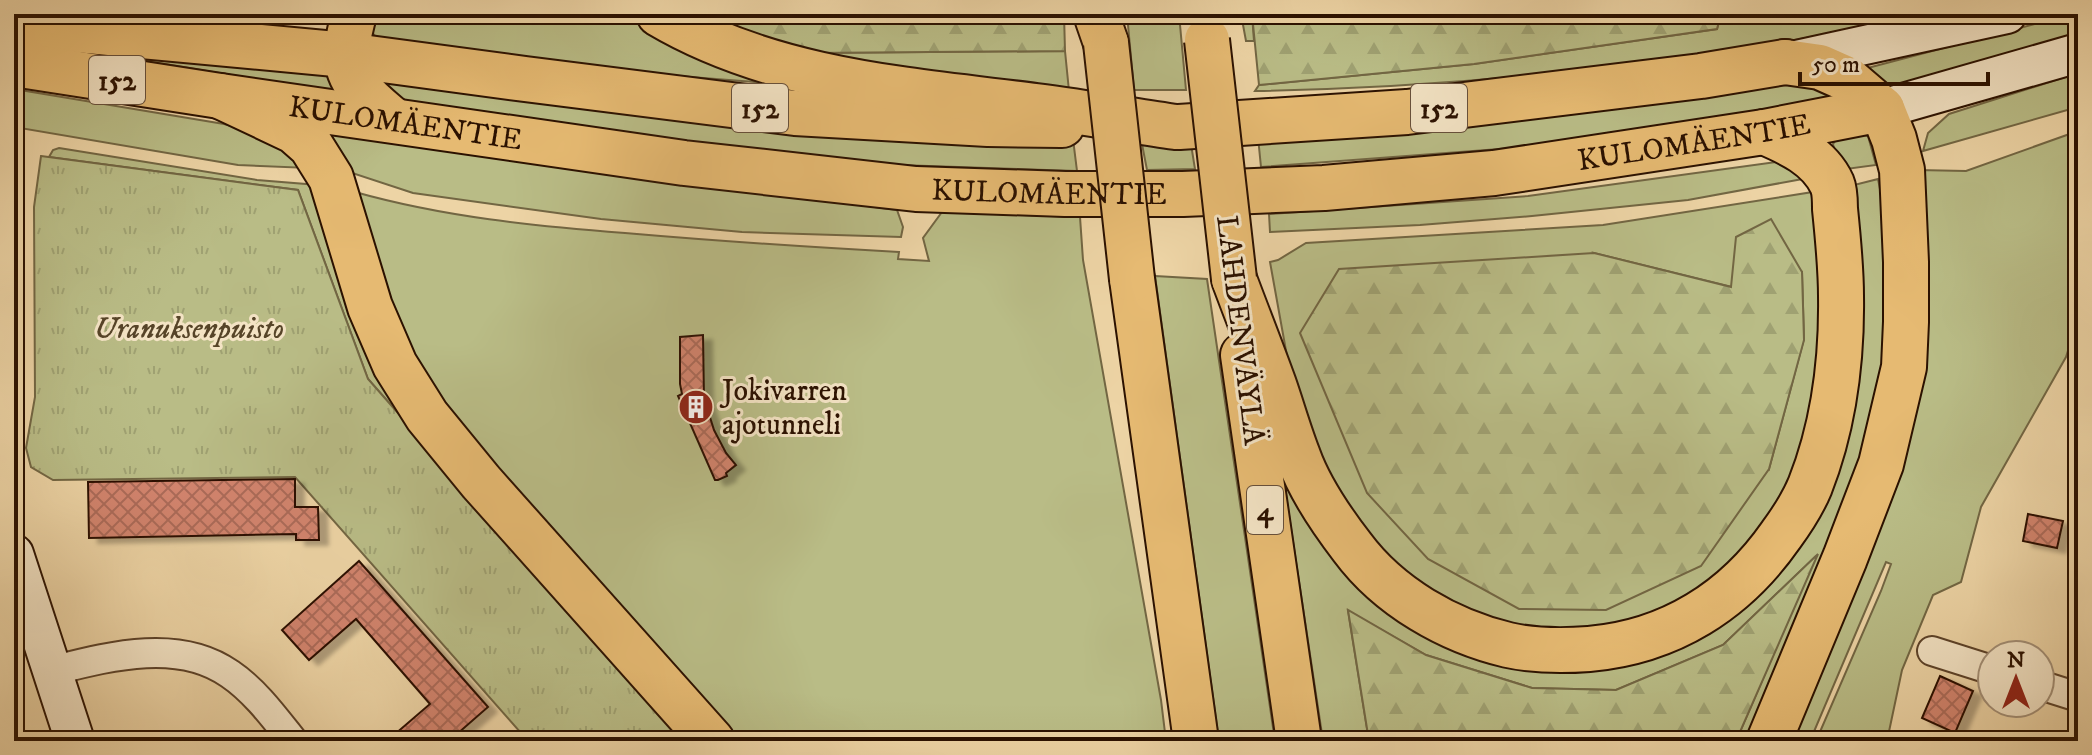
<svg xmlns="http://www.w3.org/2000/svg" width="2092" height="755" viewBox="0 0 2092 755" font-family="'IM FELL DW Pica',serif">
  <defs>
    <pattern id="forest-firs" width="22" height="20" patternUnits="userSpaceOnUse" patternTransform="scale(2)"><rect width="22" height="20" fill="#b9bc86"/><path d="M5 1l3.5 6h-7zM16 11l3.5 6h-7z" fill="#9fa172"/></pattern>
    <pattern id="park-tufts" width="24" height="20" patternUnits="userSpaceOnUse" patternTransform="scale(2)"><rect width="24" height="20" fill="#b9bc86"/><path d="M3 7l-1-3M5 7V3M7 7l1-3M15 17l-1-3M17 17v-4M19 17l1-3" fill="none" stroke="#9fa172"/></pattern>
    <pattern id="building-cross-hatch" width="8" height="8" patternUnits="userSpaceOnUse" patternTransform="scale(2)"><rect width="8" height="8" fill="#d2846e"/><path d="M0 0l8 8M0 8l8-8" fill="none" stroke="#ab6b58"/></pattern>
    <filter id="shadow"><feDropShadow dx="9" dy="5" stdDeviation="2" flood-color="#0004"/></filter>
  </defs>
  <rect width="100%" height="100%" fill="#edd4a5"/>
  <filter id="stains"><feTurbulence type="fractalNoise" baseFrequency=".0025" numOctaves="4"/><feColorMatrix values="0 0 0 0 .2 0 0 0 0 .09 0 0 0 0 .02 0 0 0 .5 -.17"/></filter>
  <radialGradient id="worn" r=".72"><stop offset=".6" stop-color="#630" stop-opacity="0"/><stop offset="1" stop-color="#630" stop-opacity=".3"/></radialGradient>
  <path fill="#b9bc86" stroke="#726643" stroke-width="2" fill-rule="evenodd" d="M196,14H322L307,21Z
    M369,14H632L707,52L846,89L627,72L376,37L367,27Z
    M1127,14H1179L1186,90H1134Z
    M1241,14H1252L1254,41H1246Z
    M1721,14H1916C1867,24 1818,37 1768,45C1599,72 1427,88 1255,91L1259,85L1474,64L1717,29Z
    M2073,14H2078V36L1923,81L1882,89L1860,70Z
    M67,48L331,69L344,91H329Z
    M1065,51L1069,91L887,69L811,53Z
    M2078,73V107L1923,151L1928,133L1949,114Z
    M375,79L1073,139L1077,171L899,165L748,151L419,108L382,92Z
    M1801,80L1842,96L1767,113L1540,146L1261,167L1258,137Z
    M14,89L224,124L270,136L308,168L238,165L14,127Z
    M2078,131V319L2066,357L1981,507L1961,582L1933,595L1902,670L1887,741H1816L1881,591L1891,564L1886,562L1810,741H1784L1862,560L1918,170L1966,171Z
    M331,134L897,210L903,227L901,237L742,232L601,219L413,193L346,171Z
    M1861,134L1868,136L1876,165L1839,170L1833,144L1836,140Z
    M1190,138L1195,169L1147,170L1141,139Z
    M59,148L257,180L318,185L442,463L368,379L298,190L49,157L53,150Z
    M1776,162L1808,178L1688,200L1532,216L1420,225L1270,232L1269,214L1528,196Z
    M1878,179L1883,204L1890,265L1880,433L1758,741H1736L1816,556L1723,645L1616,690L1532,688L1426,655L1348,611L1369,741H1323L1283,475L1408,615L1621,658L1814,495L1846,187Z
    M355,192C444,217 534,226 625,233C717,241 808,247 899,252L898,259L929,261L923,238L942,212L1080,217L1083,260L1161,700L1166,741H735L622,617L401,358Z
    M1813,192L1827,336L1800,471L1773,517L1708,587L1657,614L1587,632L1527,631L1482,620L1399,578L1327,487L1292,384L1270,262L1278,260L1306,243L1603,225ZM1594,253L1732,287L1802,272L1804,339L1769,469Z
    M1155,276L1207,279L1275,741H1219Z"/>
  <path fill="url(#forest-firs)" stroke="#726643" stroke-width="2" d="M694,14H1064L1065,51L811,53Z
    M1252,14H1721L1717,29L1474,64L1259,85Z
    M1771,219L1802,272L1804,340L1769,469L1701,566L1606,610L1519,609L1428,559L1367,493L1300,333L1339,269L1594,253L1731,287L1736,237Z
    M1818,554L1736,741H1369L1348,610L1426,655L1532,688L1616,690L1723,645Z"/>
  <path fill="url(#park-tufts)" stroke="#726643" stroke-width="2" d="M41,156L298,190L368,379L686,741H528L295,477L53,480L31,467L26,448L35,397L34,207Z"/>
  <path fill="url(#building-cross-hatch)" stroke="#2b1100" stroke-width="2" filter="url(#shadow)" d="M703,335L704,398L714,430L726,453L736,465L726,473L727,476L718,480H715L678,396L682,394L680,384V337Z
    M295,479V507H318L319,540H296V534L89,538L88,482Z
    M2028,514L2063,521L2057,548L2023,541Z
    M359,561L488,707L449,741H387L430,704L356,619L309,660L282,630Z
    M1940,676L1973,691L1955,733L1922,718Z"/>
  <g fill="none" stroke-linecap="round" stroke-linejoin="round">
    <defs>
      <path id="street" d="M1932,651L1992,670
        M51,671C107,657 178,637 230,674C255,691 274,717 293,741
        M2040,685L2078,697"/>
      <path id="secondary" d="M1787,62L2007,14
        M1882,109L2078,53
        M14,554L75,741"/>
      <g id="primary">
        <path d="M14,27L56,28L346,55L525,79L795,113L988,124L1062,125"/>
        <path id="s1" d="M14,64L220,96L684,163L916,189L1065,194H1183L1324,188L1494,173L1764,132L1882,109"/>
        <path d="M1179,127L1407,112L1701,76L1785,62"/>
      </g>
      <path id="highway" d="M354,14C351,27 347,40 347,53C345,83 373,103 393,120
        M659,14C772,81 909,90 1036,106C1083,112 1129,120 1176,127
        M1096,14L1106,43
        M220,96L294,131L311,146L331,178L370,307L395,365L427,416L481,482L712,741
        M1132,279L1196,741
        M1234,279C1247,314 1261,349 1274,385C1282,408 1289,433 1298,456C1309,487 1332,521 1352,547C1389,597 1449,631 1508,645C1535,651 1562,651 1589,649C1670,642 1735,601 1781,535C1792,520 1803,503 1810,486C1834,425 1842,361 1841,296C1841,267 1838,238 1835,209C1835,201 1835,191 1832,184C1819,156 1790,143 1764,132
        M1243,355L1299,741
        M1769,741L1845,558L1881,464L1904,367L1906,322V262L1902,170L1894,139L1882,109L1847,79L1820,67L1785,62"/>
    </defs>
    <use href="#street" stroke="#5c4229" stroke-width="32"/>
    <use href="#secondary" stroke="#2b1100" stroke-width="42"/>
    <use href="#primary" stroke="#2b1100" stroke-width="48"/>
    <use href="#highway" stroke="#2b1100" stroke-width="48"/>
    <use href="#street" stroke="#f3e3c4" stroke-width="28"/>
    <use href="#secondary" stroke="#f3e3c4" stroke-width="38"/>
    <use href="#primary" stroke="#e6ba72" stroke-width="44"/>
    <use href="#highway" stroke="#e6ba72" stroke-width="44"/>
    <defs>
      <path id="highway-bridge" d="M1207,40L1234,279
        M1106,43L1132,279"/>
    </defs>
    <use href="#highway-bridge" stroke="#2b1100" stroke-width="48" stroke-linecap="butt"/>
    <use href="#highway-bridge" stroke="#e6ba72" stroke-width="44"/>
  </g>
  <defs>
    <symbol id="building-disc" viewBox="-11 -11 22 22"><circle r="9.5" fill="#8f2418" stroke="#f3e3c4"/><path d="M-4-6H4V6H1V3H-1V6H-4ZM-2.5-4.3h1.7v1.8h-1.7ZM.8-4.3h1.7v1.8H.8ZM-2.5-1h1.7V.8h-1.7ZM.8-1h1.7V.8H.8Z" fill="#fff"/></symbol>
  </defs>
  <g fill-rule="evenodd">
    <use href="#building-disc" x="676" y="387" width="40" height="40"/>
  </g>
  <g text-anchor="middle" stroke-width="6" stroke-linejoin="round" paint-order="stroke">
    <g fill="#f3e3c4" stroke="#67503b" stroke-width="2">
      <rect x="89" y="56" width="56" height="48" rx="6"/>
      <rect x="732" y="84" width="56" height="48" rx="6"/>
      <rect x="1411" y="84" width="56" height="48" rx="6"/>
      <rect x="1247" y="486" width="36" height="48" rx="6"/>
    </g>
    <g font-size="28" font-weight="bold" fill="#2b1100">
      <text x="117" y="90">152</text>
      <text x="760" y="118">152</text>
      <text x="1439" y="118">152</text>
      <text x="1265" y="520">4</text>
    </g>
    <g font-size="30" fill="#2b1100" stroke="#f3e3c4">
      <text dy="10" stroke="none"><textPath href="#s1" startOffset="396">KULOMÄENTIE</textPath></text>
      <text dy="10" stroke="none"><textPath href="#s1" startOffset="1692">KULOMÄENTIE</textPath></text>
      <text dy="10" stroke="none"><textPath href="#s1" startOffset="1044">KULOMÄENTIE</textPath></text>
      <text transform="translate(1241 330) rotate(83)" y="10">LAHDENVÄYLÄ</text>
    </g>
    <g font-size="30" font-style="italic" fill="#564428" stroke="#f3e3c4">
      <text x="189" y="338">Uranuksenpuisto</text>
    </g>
    <g font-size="30" fill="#2b1100" stroke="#f3e3c4" text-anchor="start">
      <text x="722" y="400">Jokivarren<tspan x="722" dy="34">ajotunneli</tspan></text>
    </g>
  </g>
  <rect width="2092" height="755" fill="none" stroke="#edd4a5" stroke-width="48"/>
  <rect x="16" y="16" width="2060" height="723" fill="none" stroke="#2b1100" stroke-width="4"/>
  <rect x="24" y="24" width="2044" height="707" fill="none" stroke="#2b1100" stroke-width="2"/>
  <g transform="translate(2016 679)"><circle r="38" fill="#f3e3c4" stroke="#a38f76" stroke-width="2"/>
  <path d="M0-6L14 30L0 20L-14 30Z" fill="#8f2418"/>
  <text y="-12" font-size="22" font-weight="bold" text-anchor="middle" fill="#2b1100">N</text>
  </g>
  <path d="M1800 72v12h188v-12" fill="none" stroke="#2b1100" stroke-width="4"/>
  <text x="1812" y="72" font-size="24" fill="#2b1100" stroke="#f3e3c4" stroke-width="6" paint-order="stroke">50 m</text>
  <rect width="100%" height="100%" filter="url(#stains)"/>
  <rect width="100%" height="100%" fill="url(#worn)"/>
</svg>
